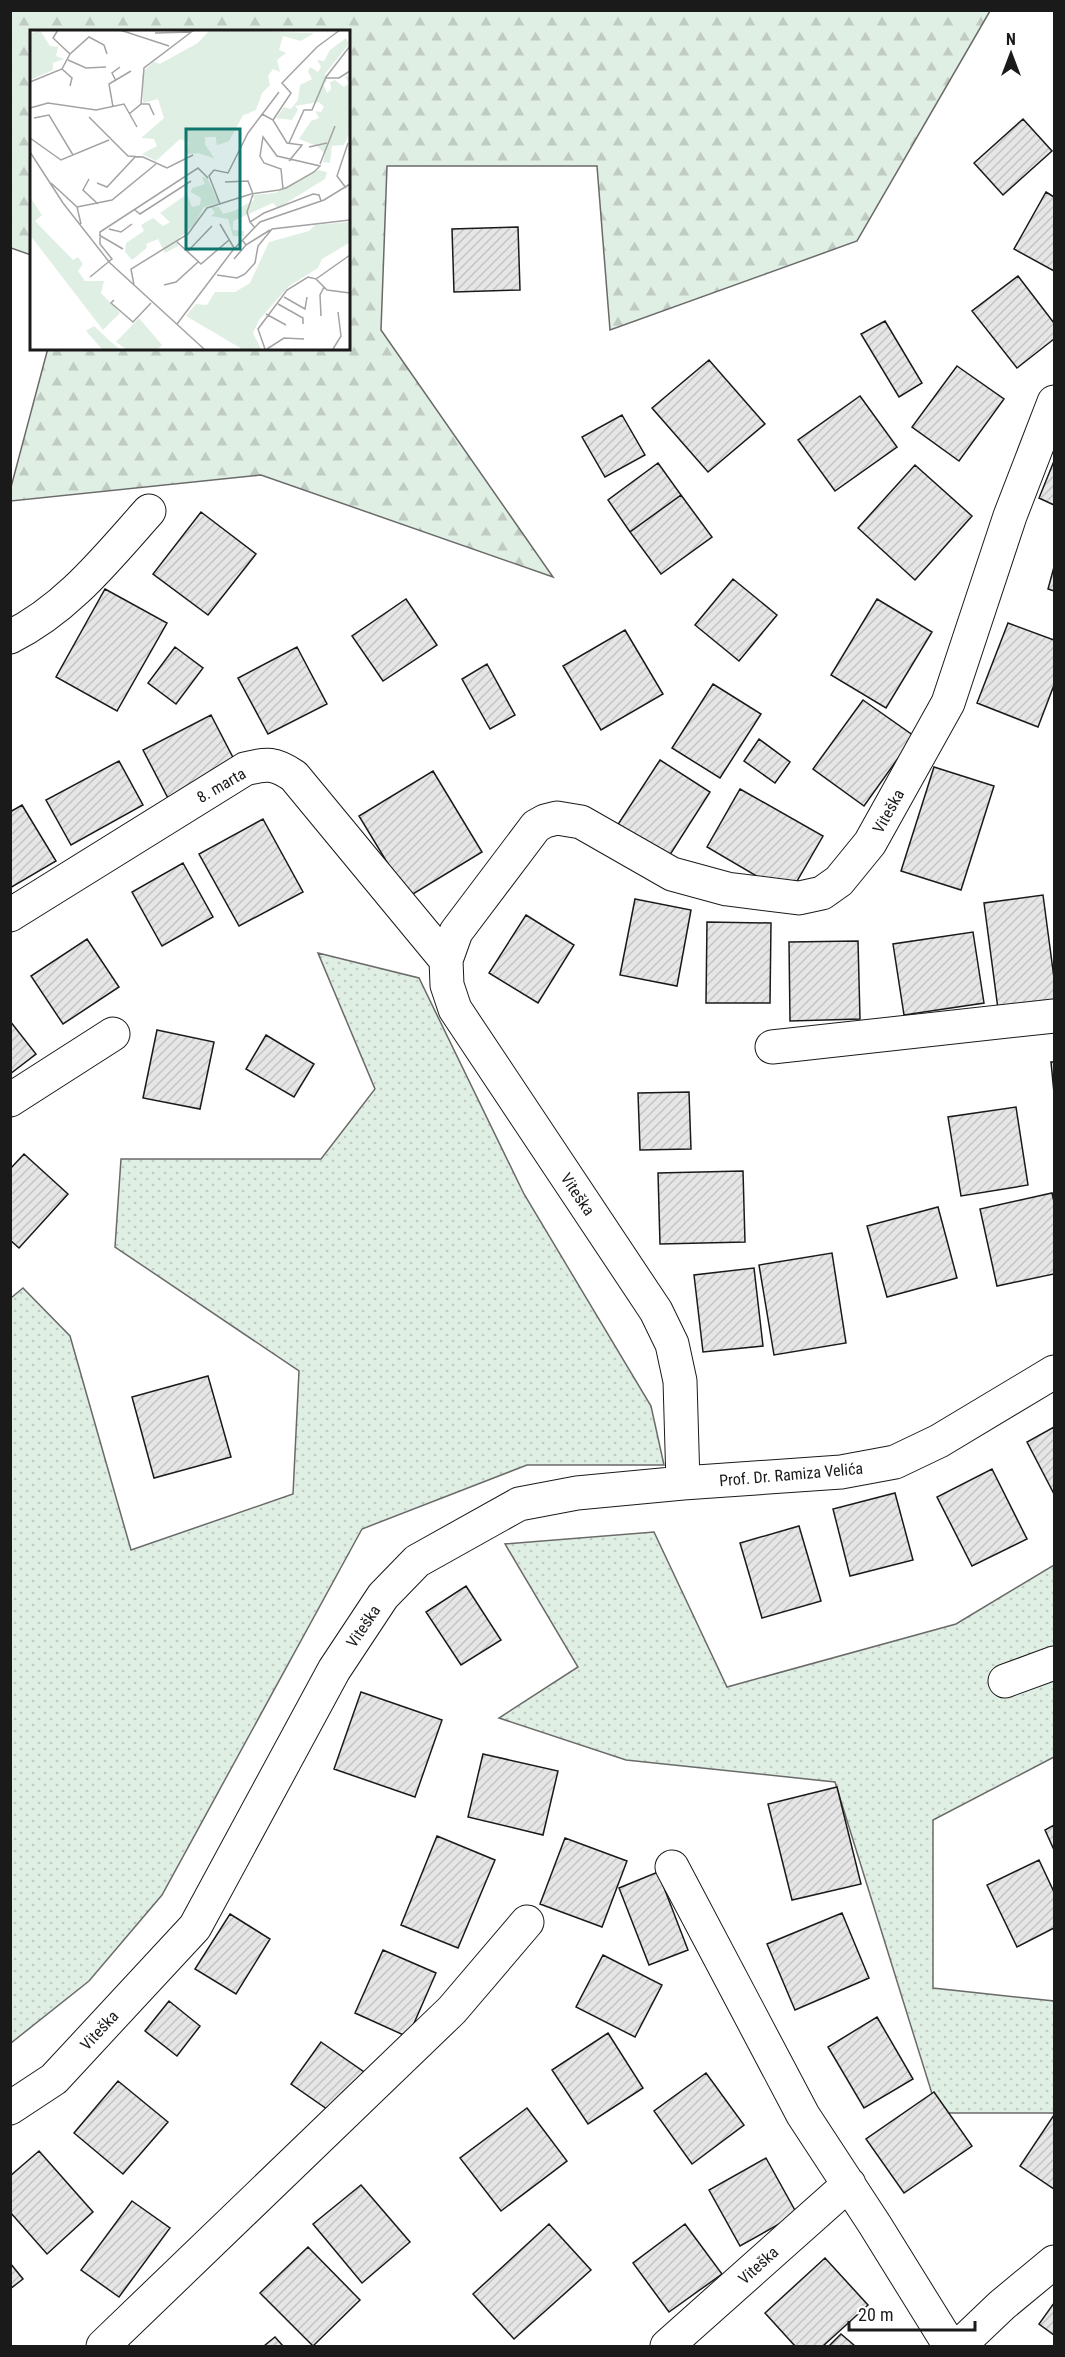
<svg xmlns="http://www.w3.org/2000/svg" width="1065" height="2357" viewBox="0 0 1065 2357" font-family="'Roboto Condensed',sans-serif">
  <defs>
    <pattern id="green-dots" width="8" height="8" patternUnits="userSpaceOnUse" patternTransform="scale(1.5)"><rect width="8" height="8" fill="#e0efe3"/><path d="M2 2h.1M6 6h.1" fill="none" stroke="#c0ccc2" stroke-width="1.8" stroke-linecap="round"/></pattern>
    <pattern id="forest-firs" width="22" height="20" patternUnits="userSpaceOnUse" patternTransform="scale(1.5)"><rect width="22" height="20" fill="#e0efe3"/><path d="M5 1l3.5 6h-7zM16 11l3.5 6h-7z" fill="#c0ccc2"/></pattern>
    <pattern id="building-hatch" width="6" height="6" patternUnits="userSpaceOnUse" patternTransform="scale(1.5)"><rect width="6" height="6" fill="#e6e6e6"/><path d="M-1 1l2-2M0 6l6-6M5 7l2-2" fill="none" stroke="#c5c5c5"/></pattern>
  </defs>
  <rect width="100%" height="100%" fill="#fff"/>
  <path fill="url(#green-dots)" stroke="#6a6a6a" stroke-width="1.5" d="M318,953L419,978L524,1194L651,1406L664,1465H527L362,1529L162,1895L89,1981L11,2043V1298L23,1288L70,1336L131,1550L293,1494L299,1371L115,1247L121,1159H321L375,1089Z
    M654,1532L727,1687L956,1624L1054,1565V1757L933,1820V1988L1054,2001V2113H938L835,1782L626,1760L499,1718L578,1667L505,1544Z"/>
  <path fill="url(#forest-firs)" stroke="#6a6a6a" stroke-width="1.5" d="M11,10H990V11L857,241L610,330L597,166H387L381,330L553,577L261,475L11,501V487L48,348H348V32H32L31,255L11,248Z"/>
  <path fill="url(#building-hatch)" stroke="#1a1a1a" stroke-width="1.5" d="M1023,119L1052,151L1003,195L974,163Z
    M1046,192L1054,197V271L1014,249Z
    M518,227L520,290L454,292L452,229Z
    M1018,276L1054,323V339L1017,368L972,311Z
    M885,321L922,383L899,397L861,334Z
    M709,360L765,424L708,472L652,408Z
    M957,366L1004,399L959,461L912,427Z
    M860,396L897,447L835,491L798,440Z
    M622,415L645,455L605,477L582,437Z
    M1054,461V505L1039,498Z
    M658,463L681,495L630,532L608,500Z
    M915,465L972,516L915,580L858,528Z
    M681,495L712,537L661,574L630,532Z
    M201,512L256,554L208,615L153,574Z
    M1054,567V591L1048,589Z
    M733,579L777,615L739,661L695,625Z
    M105,589L167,623L117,711L56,677Z
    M406,599L437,645L383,681L352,636Z
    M877,599L932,632L886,708L831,675Z
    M1008,623L1054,640V685L1038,727L977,703Z
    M625,630L663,694L601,730L563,666Z
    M175,647L203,668L176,704L148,683Z
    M297,647L327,704L268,734L238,678Z
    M487,664L515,715L490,729L462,679Z
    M713,684L761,714L720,778L672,748Z
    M863,700L914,736L864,806L813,769Z
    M211,715L238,767L170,802L143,750Z
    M759,739L790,762L775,783L744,761Z
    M660,760L710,792L666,861L615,829Z
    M119,761L143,805L71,845L46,800Z
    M934,767L994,786L961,890L901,871Z
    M433,771L482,852L408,897L359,816Z
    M740,789L823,836L789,895L707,847Z
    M22,805L56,861L10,888V812Z
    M263,819L303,892L239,926L199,854Z
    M183,863L213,917L162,946L132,892Z
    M1043,895L1054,978V1001L998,1009L984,903Z
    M635,899L691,910L677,986L620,975Z
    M526,915L574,945L538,1003L489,973Z
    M707,922L771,923L770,1003H706Z
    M973,932L984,1003L904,1015L893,944Z
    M87,939L119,987L63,1024L31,976Z
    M858,941L860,1019L790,1021L789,942Z
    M10,1021L36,1054L10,1074Z
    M157,1030L214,1042L200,1109L143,1098Z
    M266,1035L314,1064L294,1097L246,1069Z
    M1051,1062H1054V1093Z
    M689,1092L691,1149L640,1150L638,1093Z
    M1016,1107L1028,1185L961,1196L948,1117Z
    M24,1154L68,1194L19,1248L10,1240V1169Z
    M743,1171L745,1242L660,1244L658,1173Z
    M1052,1193L1054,1202V1274L997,1286L980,1209Z
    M938,1207L957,1278L887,1297L867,1226Z
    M832,1253L846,1343L774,1355L759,1265Z
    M754,1268L763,1346L703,1352L694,1275Z
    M208,1376L231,1457L154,1478L132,1397Z
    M1054,1427V1494L1027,1442Z
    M992,1469L1027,1539L972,1566L937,1497Z
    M895,1493L913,1560L850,1576L833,1509Z
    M799,1526L821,1601L762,1618L740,1543Z
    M466,1586L501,1640L461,1665L426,1612Z
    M361,1692L442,1720L415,1797L334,1769Z
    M483,1754L558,1771L543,1835L468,1817Z
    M837,1787L861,1884L792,1900L768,1804Z
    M1054,1825V1850L1045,1830Z
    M437,1836L495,1860L458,1948L401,1925Z
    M565,1838L627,1861L602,1927L540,1904Z
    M1039,1860L1054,1892V1928L1017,1947L987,1885Z
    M658,1872L688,1950L649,1965L619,1888Z
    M842,1913L869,1978L795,2010L767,1944Z
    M230,1914L270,1939L236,1994L195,1969Z
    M383,1950L436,1973L408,2037L355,2013Z
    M603,1955L662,1985L635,2037L576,2007Z
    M169,2001L200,2026L177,2056L145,2031Z
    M877,2017L913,2079L864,2108L828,2047Z
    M608,2033L643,2088L588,2124L552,2070Z
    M321,2042L367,2074L337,2116L291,2084Z
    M706,2073L744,2125L692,2164L654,2111Z
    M118,2081L168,2122L123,2174L74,2133Z
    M934,2092L972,2146L904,2193L866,2139Z
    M527,2108L567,2161L501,2211L460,2158Z
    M1054,2115V2189L1020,2166Z
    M39,2151L93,2212L47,2254L10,2212V2176Z
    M766,2158L797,2214L740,2246L709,2190Z
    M361,2185L410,2242L362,2283L313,2224Z
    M132,2201L170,2228L119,2297L81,2270Z
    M549,2224L591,2270L514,2339L473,2294Z
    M685,2224L722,2274L669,2312L633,2263Z
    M308,2247L360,2300L313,2346L260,2293Z
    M825,2258L868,2305L823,2346H795L765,2313Z
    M10,2263L23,2279L10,2289Z
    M1054,2303V2335L1039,2324Z
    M841,2334L855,2346H829Z
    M275,2337L283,2346H264Z"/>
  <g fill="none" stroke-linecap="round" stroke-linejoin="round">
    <defs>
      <path id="minor" d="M10,637C67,609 107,558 149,511
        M10,915L245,769C267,763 275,763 294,776L446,960
        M772,1047L1054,1016
        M10,1100L113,1034
        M683,1483L680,1381L672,1344L656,1311L455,1009L447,985L446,960L456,932L536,826L545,821L557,818L581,822L672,874L727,889L799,898L822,893L839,881L870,843L948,703L1010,516L1054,402
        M1005,1681L1054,1663
        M672,1867L803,2115L875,2225L950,2346
        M10,2108L54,2079L195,1927L334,1670L383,1596L417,1561L519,1504L577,1493L683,1483L841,1472L895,1462L939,1441L1054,1372
        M103,2346L452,2010L527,1922
        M667,2346L849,2184
        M959,2346L1002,2305L1054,2262"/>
    </defs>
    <use href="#minor" stroke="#1a1a1a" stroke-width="35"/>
    <use href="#minor" stroke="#fff" stroke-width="33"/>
  </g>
  <g text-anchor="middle" stroke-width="4.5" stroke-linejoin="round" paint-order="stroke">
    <g font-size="16" fill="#1a1a1a" stroke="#fff">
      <text transform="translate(221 785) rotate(-30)" y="6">8. marta</text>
      <text transform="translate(888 811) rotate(-61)" y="6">Viteška</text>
      <text transform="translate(578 1194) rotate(56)" y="6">Viteška</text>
      <text transform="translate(791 1474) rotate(-5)" y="6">Prof. Dr. Ramiza Velića</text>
      <text transform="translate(363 1626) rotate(-56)" y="6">Viteška</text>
      <text transform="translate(99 2030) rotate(-47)" y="6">Viteška</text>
      <text transform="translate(758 2265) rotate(-42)" y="6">Viteška</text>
    </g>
  </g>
  <g transform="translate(30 30)">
    <rect width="320" height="320" fill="#fff"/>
    <path d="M10,0L20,16L28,17L26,26L34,29L23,33V40L0,50V4ZM180,0L284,3L271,11L253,6L249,20L256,23L247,30L250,42L243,39L238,46L240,55L232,63L226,80L213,85L199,111L187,115L186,107H175V115L184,128L169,123L156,124L159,112L150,109L126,131L112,124L127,116L124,109L111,108L134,88L128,69L113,73V42L124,32L130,34L168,13ZM316,8L319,14L295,44L297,51L293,54L297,63L301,59L300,52L305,50L314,57L319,53L315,47L319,46V104L314,115L302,116L300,133L293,132L295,124L287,116L269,109L281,91L289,88L285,81L291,82L294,77L289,72L265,76L268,80L262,90L246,88L254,77L261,79L268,70L270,55L282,49L278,42L280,37L288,42L291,37L287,30L294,31L300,20ZM288,140L297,142L295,149L248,178L243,173L203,191V200L214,201V206H203L198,189L181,186L185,183L181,177H189L193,184L204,181L224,170L223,165L245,163ZM172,147L177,148L189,173L174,177L164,195L149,208L148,216L135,223L128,209L116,214L117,218L102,230L95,222L96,213L114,201L111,195L123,188L133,196L140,192L130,183L157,164L162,177L170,175L171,168L161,162L162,158L175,154ZM0,167L12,185L5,191L43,230L48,227L53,234L48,241L55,251H74L71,263L90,283L73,300L0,205ZM319,192V213L292,229L288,238L259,256L229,290L223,303L231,319H212L156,286L166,274L177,275L185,262H205L220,253L239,212L279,201L285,195ZM109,288L132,315L128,319H96L86,312ZM64,296L80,311L90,319H72L56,301Z" fill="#e0efe3"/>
    <path d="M180,0H197L200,5L214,0L207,6L210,11L204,25H191L189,48L173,68L184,81L196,64L205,63L207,71L217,74L220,83L213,85L199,111L187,115L186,107H175V115L184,128L169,123L156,124L159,112L150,109L144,89L158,94L172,86L159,74L147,77L138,67L139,56L128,59L112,51L113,42L124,32L130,34L168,13Z" fill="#e0efe3"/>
    <path fill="none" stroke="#a3a3a3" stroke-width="1.5" d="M28,0L23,8L40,24M90,0L139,16M125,3L161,2M38,30L56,38L76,37M32,39L42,48L40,56M296,48H309L320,41M86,51L82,43L90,37M0,52L32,39L40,24L59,7L74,15L77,24M111,74H119L124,85M83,77L79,54L101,41M0,78L18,73L66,80L94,74L107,97M99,84L111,74L114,38L164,0M232,84L243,90L257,113L272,115L259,131M59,87L98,126L113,127L137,138L163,125M4,88L19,85L43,125M243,90L261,63L252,53L287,17L310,0M0,108L31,130L79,110M259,113L274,80H282L296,47L320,16M279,117L297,113M0,122L33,173L80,233L174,319M290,134L305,96M59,149L53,160L68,174M195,152L218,151L223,164L217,182L220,192M21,153L47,177L51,194M67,153L77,157L106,126M316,158L307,146L318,113M190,174L179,146L184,140L198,143L218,103L249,62M47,177L82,170L126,134M105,180L110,184L161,151M190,194L204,218M225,198L220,192L234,183L283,164L289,165L291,171M79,199L91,202L102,194M69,205L93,219M213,211L216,215L240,200M147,212L171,234L199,210M158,221L182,196M204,229L216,215M187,245L207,248L215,244L225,233L228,216L242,199L320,190M60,247L82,229L70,214V202L168,138L178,148M286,249L297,260L320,263M104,255L101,239L158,204L177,178L221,164L249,160L252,159L256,158L284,142L290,136L247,126L233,107L230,126L234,133L251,139L253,159M134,255L146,252L168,232M254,267L275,279L277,267M84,270L81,273L103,292L121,273M248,274L273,288V294M236,284L256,295M291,286L290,265L294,257M147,294L203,220L230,192L294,170L320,154M235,319L228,299L257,260L278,247L286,249L320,225M237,319L254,308L274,309M303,319L311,306L308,282"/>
    <path fill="#0f766e" fill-opacity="0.15" stroke="#0f766e" stroke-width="3" d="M156,99H210V219H156Z"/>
    <rect width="320" height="320" fill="none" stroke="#1a1a1a" stroke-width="3"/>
  </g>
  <rect width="1065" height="2357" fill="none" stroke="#1a1a1a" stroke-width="24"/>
  <g transform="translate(1011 54)" stroke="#ffffff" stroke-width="4.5" paint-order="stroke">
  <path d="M0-4.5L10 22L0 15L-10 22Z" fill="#1a1a1a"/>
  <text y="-9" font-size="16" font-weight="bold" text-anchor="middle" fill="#1a1a1a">N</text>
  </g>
  <path d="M849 2321v9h126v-9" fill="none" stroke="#1a1a1a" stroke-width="3"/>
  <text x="858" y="2321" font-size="18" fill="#1a1a1a" stroke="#ffffff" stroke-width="4.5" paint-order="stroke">20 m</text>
</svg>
